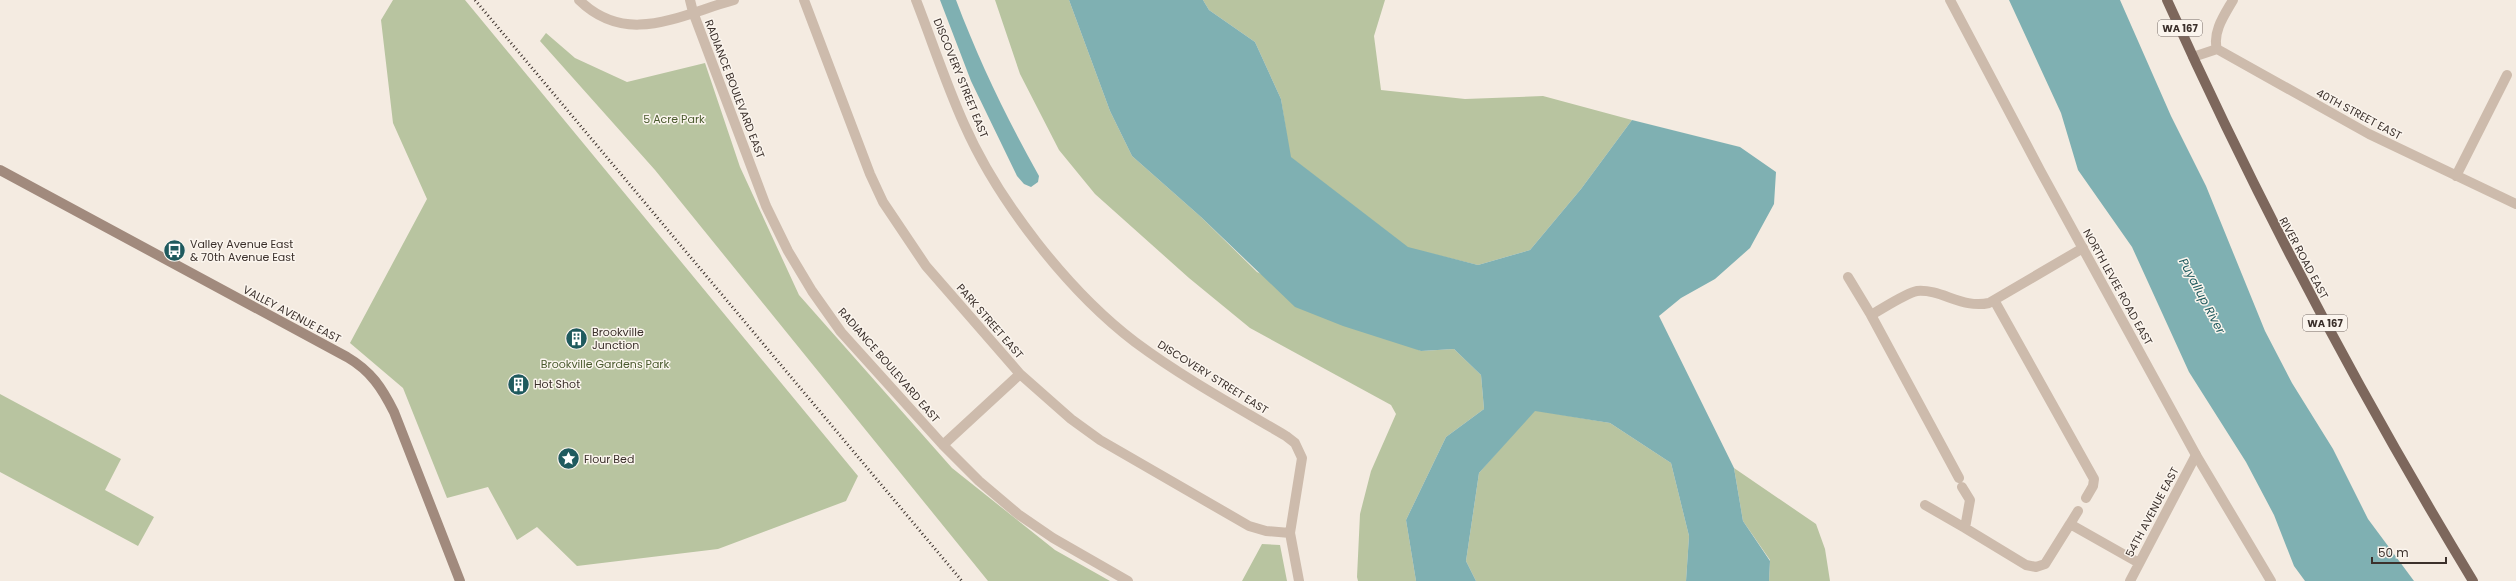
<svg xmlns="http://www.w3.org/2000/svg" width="2516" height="581" viewBox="0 0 2516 581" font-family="Poppins,sans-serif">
  <rect width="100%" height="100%" fill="#f4ebe1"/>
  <path fill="#b8c4a0" d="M393,0H465L858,476L846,501L718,549L577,566L537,527L517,540L488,487L447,498L403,388L350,343L427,199L393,123L381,20Z
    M995,0H1069L1110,111L1132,156L1201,217L1257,272L1421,351L1454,349L1481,375L1484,409L1446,437L1406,520L1416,581H1358L1357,577L1360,514L1371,471L1396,414L1391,405L1250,328L1189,278L1095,194L1059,150L1020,74Z
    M1203,0H1385L1374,36L1381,90L1465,99L1543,96L1632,120L1581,189L1530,250L1478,265L1408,248L1290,157L1281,99L1255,42L1209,10Z
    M546,33L575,58L627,82L705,63L740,167L799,295L952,468L1055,550L1110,581H988L655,170L540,41Z
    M0,394L121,459L105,490L154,517L138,546L0,472Z
    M1534,410L1610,423L1671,463L1689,536L1686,581H1476L1466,561L1479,473Z
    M1734,468L1816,524L1825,549L1830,581H1769L1770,560L1743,521Z
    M1262,544L1280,545L1287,581H1242Z"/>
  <path fill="#7fb0b2" d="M940,0H956C979,61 1007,119 1039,176L1038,182L1031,187L1024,184L1017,176L971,81Z
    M1069,0H1203L1209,10L1255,42L1281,99L1291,157L1408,247L1478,265L1530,250L1581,189L1632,120L1740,147L1776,172L1774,204L1750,248L1715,279L1681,298L1659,316L1734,468L1743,521L1770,561L1769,581H1686L1689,536L1671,463L1610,423L1535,411L1479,473L1466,561L1476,581H1416L1406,520L1446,437L1484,409L1481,375L1454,349L1421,351L1343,326L1295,307L1201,217L1132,156L1110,111Z
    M2009,0H2120L2171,116L2206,186L2265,331L2292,383L2333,449L2368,519L2414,581H2305L2294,566L2274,515L2246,462L2189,372L2132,247L2078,170L2061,113Z"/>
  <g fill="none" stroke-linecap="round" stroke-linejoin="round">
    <path stroke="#cdbbac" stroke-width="10" d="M579,0C627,47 679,15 734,0
      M690,0L693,12L766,206L788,251L812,291L841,332L943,445L979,481L1018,514L1053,538L1128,581
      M804,0L870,174L883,202L926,266L1020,374L1071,419L1100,440L1249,526L1266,531L1290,533
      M916,0C932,41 946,84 964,124C998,201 1068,291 1135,342C1182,377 1235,406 1286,436L1295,443L1302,458L1290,533L1299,581
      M2217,49C2212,32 2225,14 2233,0
      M2193,57L2217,49L2369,134L2516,204
      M2456,176L2507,75
      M1848,277L1871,315
      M1994,300L2094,479L2093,486L2086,498
      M943,445L1020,374
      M1959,478L1871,315C1882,309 1906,293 1917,291C1942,289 1962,309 1989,303L2083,248
      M1962,487L1970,500L1965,528L2026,565L2036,567L2045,564L2070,524L2139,563
      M1925,505L1965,528
      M2070,524L2078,511
      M2130,581L2196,455"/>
    <path stroke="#cdbbac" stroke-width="10" d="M1950,0L2041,172L2196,455L2271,581"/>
    <path stroke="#a18a7d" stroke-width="10" d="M0,170L347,357C371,371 382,388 394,412L460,581"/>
    <path stroke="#7d675c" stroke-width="10" d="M2167,0C2257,200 2359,393 2473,581"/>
    <path stroke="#3b302b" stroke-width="3" stroke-dasharray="1 3" stroke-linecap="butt" d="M475,0L962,581"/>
  </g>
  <defs>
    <symbol id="bus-disc" viewBox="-11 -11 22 22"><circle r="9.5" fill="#1f5a5e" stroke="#fbf5ee"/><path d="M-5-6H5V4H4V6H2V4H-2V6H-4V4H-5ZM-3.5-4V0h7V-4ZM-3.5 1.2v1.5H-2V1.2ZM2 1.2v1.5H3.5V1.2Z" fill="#fff"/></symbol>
    <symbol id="building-disc" viewBox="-11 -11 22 22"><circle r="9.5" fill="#1f5a5e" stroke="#fbf5ee"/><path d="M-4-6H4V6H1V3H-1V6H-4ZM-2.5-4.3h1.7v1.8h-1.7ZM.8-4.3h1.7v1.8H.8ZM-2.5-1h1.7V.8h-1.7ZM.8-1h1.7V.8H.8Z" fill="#fff"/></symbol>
    <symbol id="sight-disc" viewBox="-11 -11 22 22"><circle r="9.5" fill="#1f5a5e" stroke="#fbf5ee"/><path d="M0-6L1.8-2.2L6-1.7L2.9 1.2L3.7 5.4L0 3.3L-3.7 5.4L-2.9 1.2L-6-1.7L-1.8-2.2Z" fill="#fff"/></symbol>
  </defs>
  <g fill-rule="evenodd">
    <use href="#bus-disc" x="162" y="238" width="25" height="25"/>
    <use href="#building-disc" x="564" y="326" width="25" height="25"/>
    <use href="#building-disc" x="506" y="372" width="25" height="25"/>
    <use href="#sight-disc" x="556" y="446" width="25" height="25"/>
  </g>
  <g text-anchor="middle" stroke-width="3" stroke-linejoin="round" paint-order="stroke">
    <g fill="#fbf5ee" stroke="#756b66" stroke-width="1">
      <rect x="2158" y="20" width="44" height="16" rx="3"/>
      <rect x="2303" y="315" width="44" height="16" rx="3"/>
    </g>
    <g font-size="10" font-weight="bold" fill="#3b302b">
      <text x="2180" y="32">WA 167</text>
      <text x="2325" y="327">WA 167</text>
    </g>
    <g font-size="11" fill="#3b302b" stroke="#fbf5ee">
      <text transform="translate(961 78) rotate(68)" y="4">DISCOVERY STREET EAST</text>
      <text transform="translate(735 89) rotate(69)" y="4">RADIANCE BOULEVARD EAST</text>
      <text transform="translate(2359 114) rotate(28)" y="4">40TH STREET EAST</text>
      <text transform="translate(2304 258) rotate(62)" y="4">RIVER ROAD EAST</text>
      <text transform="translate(2118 287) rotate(61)" y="4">NORTH LEVEE ROAD EAST</text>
      <text transform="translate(292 314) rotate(28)" y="4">VALLEY AVENUE EAST</text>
      <text transform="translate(990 321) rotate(49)" y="4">PARK STREET EAST</text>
      <text transform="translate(889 365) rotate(49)" y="4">RADIANCE BOULEVARD EAST</text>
      <text transform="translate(1213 377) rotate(32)" y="4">DISCOVERY STREET EAST</text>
      <text transform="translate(2152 512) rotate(-62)" y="4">54TH AVENUE EAST</text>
    </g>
    <g font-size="11" fill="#4a5a2e" stroke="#fbf5ee">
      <text x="674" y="123">5 Acre Park</text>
      <text x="605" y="368">Brookville Gardens Park</text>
    </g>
    <g font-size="11" fill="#3b302b" stroke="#fbf5ee" text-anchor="start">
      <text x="190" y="248">Valley Avenue East<tspan x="190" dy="13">&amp; 70th Avenue East</tspan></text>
      <text x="592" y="336">Brookville<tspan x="592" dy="13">Junction</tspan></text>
      <text x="534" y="388">Hot Shot</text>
      <text x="584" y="463">Flour Bed</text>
    </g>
    <g font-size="12" font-style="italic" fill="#1f5a5e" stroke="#fbf5ee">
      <text transform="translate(2202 296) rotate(62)" y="4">Puyallup River</text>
    </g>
  </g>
  <path d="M2372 557v6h74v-6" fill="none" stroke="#3b302b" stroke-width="2"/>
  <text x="2378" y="557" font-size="12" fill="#3b302b" stroke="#fbf5ee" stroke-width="3" paint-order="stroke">50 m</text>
</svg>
